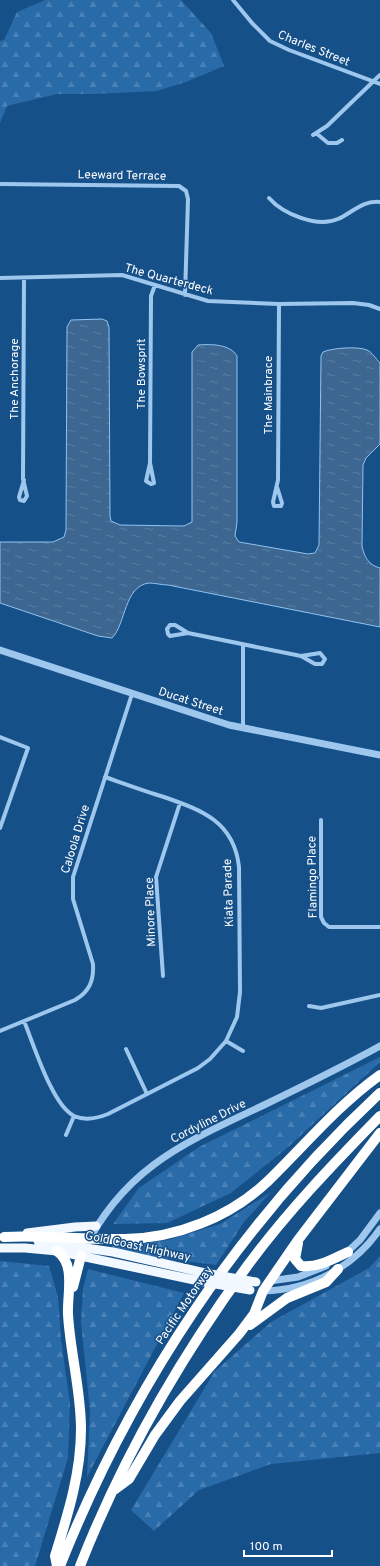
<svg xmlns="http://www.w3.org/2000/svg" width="380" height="1566" viewBox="0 0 380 1566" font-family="Overpass,sans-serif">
  <defs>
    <pattern id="forest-firs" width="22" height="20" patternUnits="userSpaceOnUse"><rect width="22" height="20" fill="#296aa8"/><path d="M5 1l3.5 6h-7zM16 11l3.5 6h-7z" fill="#4980b5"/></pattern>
    <pattern id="water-ripples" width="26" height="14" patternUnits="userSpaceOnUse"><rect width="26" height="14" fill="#3d6791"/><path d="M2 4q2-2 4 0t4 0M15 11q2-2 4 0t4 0" fill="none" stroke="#5a7ea2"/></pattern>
  </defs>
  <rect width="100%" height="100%" fill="#165089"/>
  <path fill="url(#forest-firs)" d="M45,0H181L211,33L224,66L186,82L157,91L93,94H57L7,106L0,123V41L4,40L17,12Z
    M380,1057V1062L287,1148L231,1193L167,1223L113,1224L139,1188L199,1147Z
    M271,1192L244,1222L216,1265L113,1252L112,1246L168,1240L220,1224Z
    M380,1256V1453L271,1464L199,1490L154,1531L131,1510L215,1371L271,1322L369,1268Z
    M0,1261L49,1266L58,1297L61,1340L70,1403L68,1458L35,1566H0Z
    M88,1269L184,1293L87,1477L90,1411L81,1322L83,1289Z"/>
  <path fill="url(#water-ripples)" stroke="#90c3f1" d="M102,319L107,321L109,327L110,516L111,521L120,525L184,526L192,522V352L198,345C211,344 230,344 237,356V522L235,536L239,542L308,554L315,553L319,545L321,356L323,352C332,348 358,346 367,350C372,352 376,359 380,363V444L366,458L363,465L362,546C364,556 368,565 380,568V627L168,585C162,585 155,583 149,583C124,586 126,624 112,638L98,636L0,603V542H53L64,537L66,530L67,327L71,320Z"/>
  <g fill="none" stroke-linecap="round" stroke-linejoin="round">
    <path stroke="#9ec7ee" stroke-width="4" d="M233,0L252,23L270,41L289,50L380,84
      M316,133L328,143H337L342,140
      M313,135L327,126L380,75
      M0,184L179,186L186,191L188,199L185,295
      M269,198C283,214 317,228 338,219C352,213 362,200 380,202
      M0,278L122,275L208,301L279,304L353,303L369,305L380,309
      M150,463L154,483L151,484L146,481L150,463L151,296L155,285
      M24,480L19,497L20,500L24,501L27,496L23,479L24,278
      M277,487L282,503L281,506H274L273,502L278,480L279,304
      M188,633L170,636L168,634L167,629L170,625H175L188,633L301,656L320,653L325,659L322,664H315L301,656
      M243,728V644
      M0,737L28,748L0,828
      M321,820V917L324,923L329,927H380
      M163,976L156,877L180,803
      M309,1006L321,1008L380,995
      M24,1021C34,1045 52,1105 74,1116C85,1121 98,1118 108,1114L198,1068L210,1059L226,1041L237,1017L240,992L239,867C234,821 201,810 164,797C144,791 125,784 105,777
      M0,1031L75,1000C89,992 94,981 93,964L73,899V877L132,694
      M226,1041L243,1051
      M126,1049L147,1094
      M66,1135L74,1116"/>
    <path stroke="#9ec7ee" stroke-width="7" d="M0,650L229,725L380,755
      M83,1252C123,1168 184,1143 264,1105C303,1086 342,1067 380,1046
      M345,1254L360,1240L380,1213
      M270,1281L298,1277L326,1266
      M263,1291C310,1290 353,1268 380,1229"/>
    <path stroke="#f2f8ff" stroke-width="9" d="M27,1233L75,1227L96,1226
      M38,1241L113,1252L205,1273
      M0,1248H25L57,1251L199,1281"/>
    <path stroke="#fff" stroke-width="10" d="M4,1237C44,1235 84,1240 125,1239C177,1238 230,1217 268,1181C304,1146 339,1104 380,1075
      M298,1243L295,1259L301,1266C318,1268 333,1259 348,1252
      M73,1287L81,1256
      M250,1325L287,1298L326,1282L338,1269
      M114,1490L129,1479L155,1435L180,1401L239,1334L254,1314L263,1291L298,1240L380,1133
      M57,1566L55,1556C68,1514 81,1473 81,1429C81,1390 70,1352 68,1314C67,1294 76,1264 57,1251
      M60,1566C131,1387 239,1224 380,1093
      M80,1566C122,1459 180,1358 248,1265C287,1212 334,1163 380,1116"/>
    <path stroke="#f2f8ff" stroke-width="9" d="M205,1273L256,1282
      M199,1281L250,1290"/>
  </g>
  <g text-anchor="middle" stroke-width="3" stroke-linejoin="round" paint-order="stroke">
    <g font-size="12" fill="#fff" stroke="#165089">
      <text transform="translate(314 48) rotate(22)" y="4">Charles Street</text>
      <text transform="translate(122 175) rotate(1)" y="4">Leeward Terrace</text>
      <text transform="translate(169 279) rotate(15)" y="4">The Quarterdeck</text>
      <text transform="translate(141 374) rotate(-90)" y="4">The Bowsprit</text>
      <text transform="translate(14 379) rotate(-90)" y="4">The Anchorage</text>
      <text transform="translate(268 395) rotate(-90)" y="4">The Mainbrace</text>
      <text transform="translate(191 701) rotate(18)" y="4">Ducat Street</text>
      <text transform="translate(75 839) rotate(-73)" y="4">Caloola Drive</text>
      <text transform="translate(312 877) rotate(-91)" y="4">Flamingo Place</text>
      <text transform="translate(228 893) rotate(-92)" y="4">Kiata Parade</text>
      <text transform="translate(150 912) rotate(-92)" y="4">Minore Place</text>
      <text transform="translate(208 1121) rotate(-27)" y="4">Cordyline Drive</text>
      <text transform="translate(138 1246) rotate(12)" y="4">Gold Coast Highway</text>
      <text transform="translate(184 1305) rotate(-56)" y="4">Pacific Motorway</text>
    </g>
  </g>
  <path d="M244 1550v6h88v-6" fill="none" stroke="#ffffff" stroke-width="2"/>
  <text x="250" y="1550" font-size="12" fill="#ffffff" stroke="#165089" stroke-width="3" paint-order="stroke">100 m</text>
</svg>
